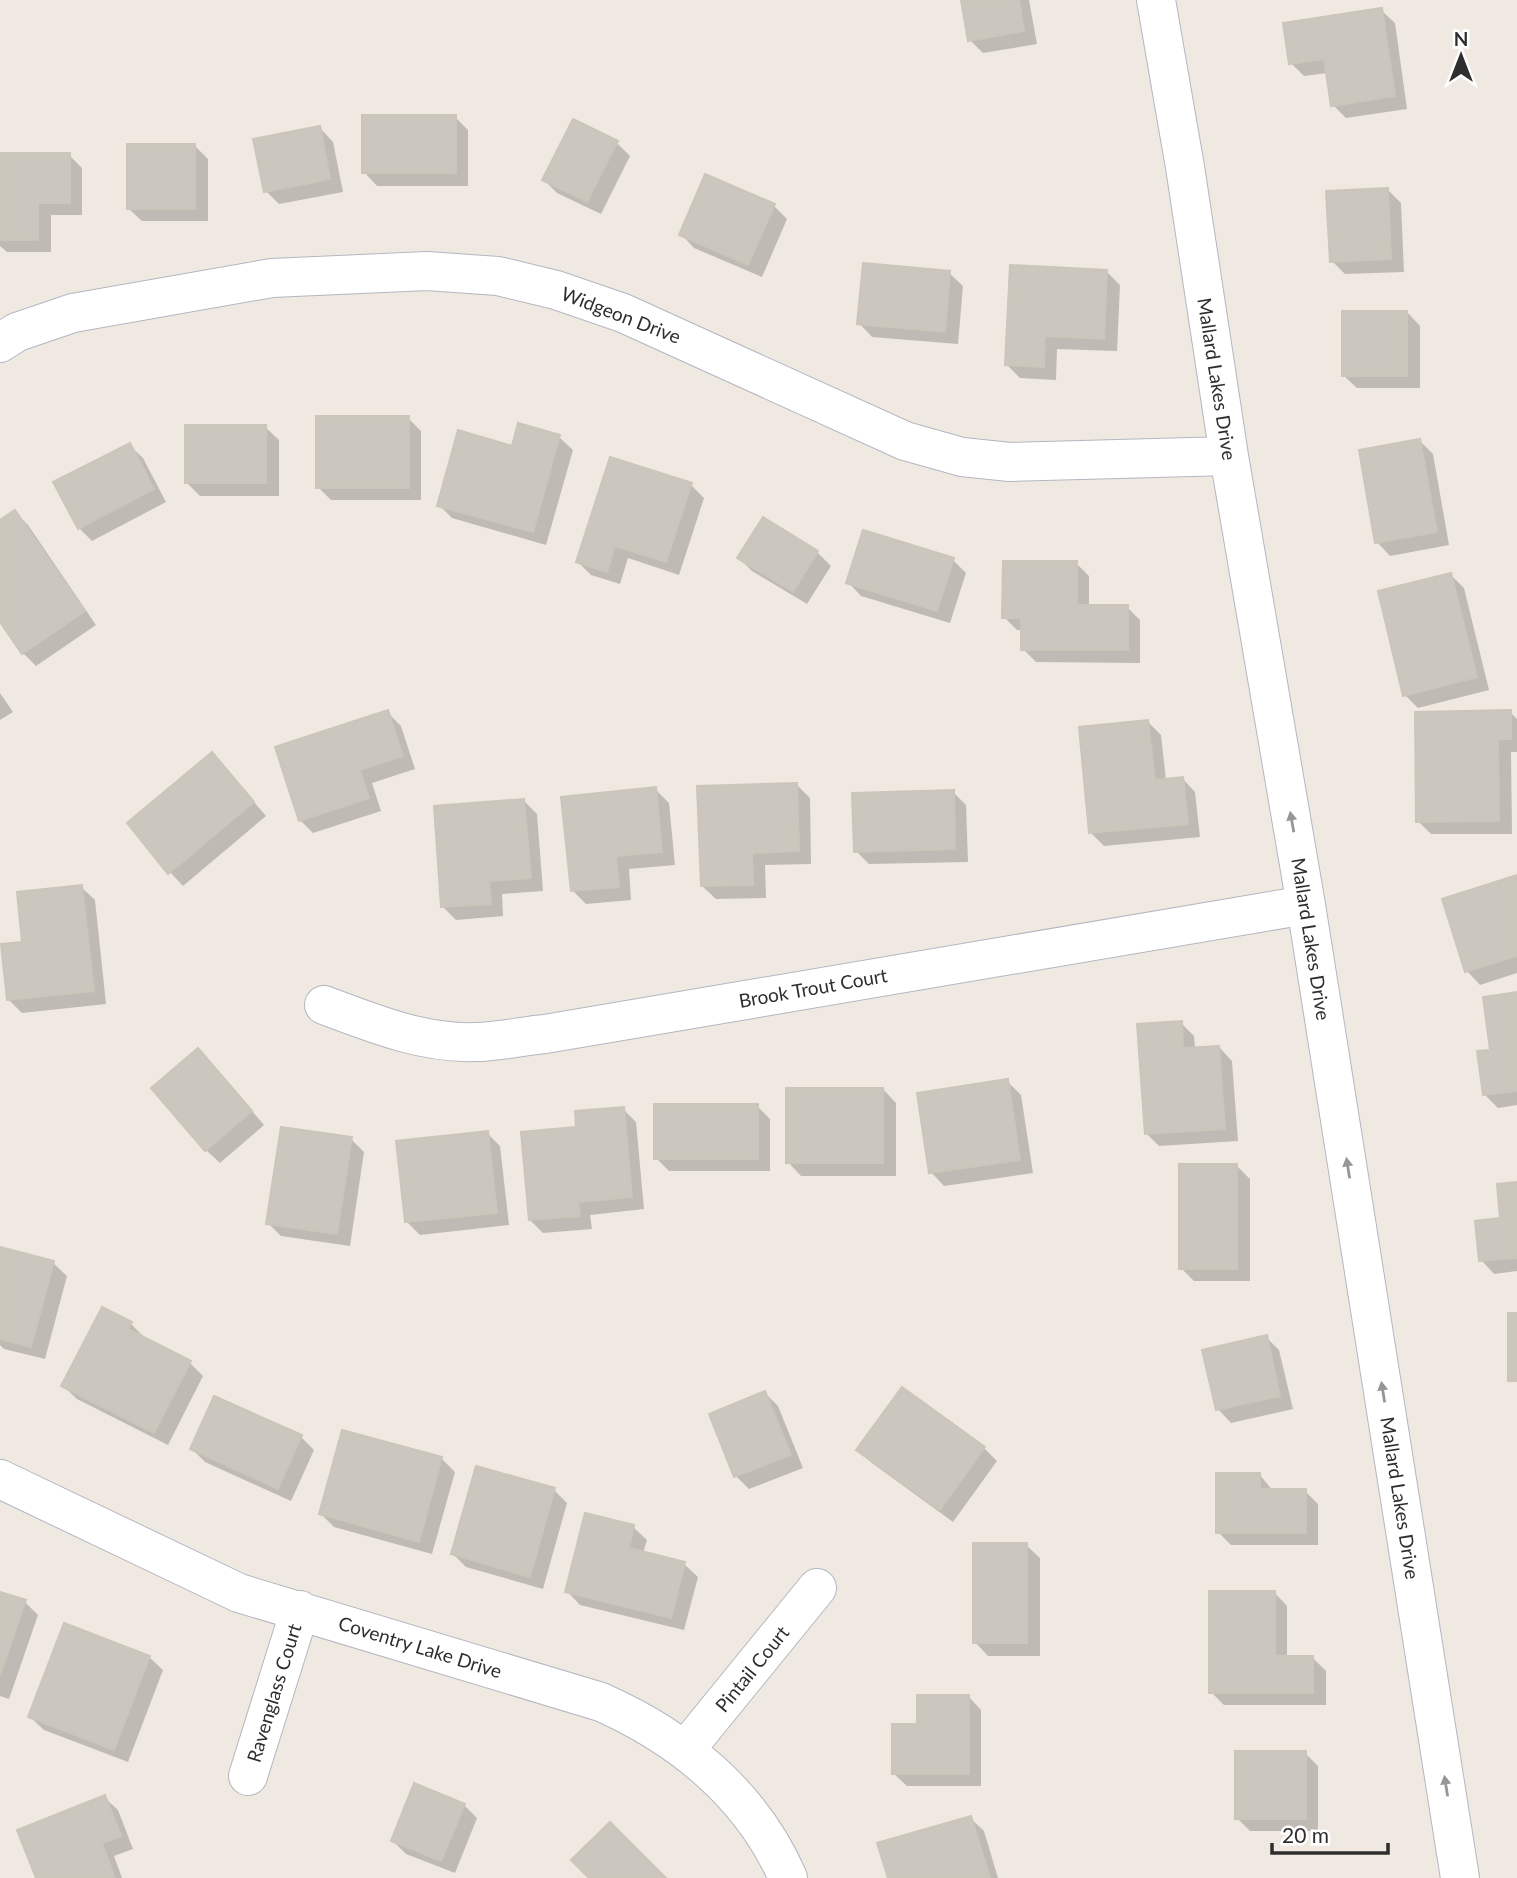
<svg xmlns="http://www.w3.org/2000/svg" width="1517" height="1878" viewBox="0 0 1517 1878" font-family="Lato,sans-serif">
  <rect width="100%" height="100%" fill="#efe9e1"/>
  <path fill="#0003" d="M962,0H1029L1037,44L983,53L970,40Z
    M1381,10L1395,23L1407,109L1346,118L1333,105L1328,73L1304,76L1291,63Z
    M455,117L468,130V186H377L364,172Z
    M320,128L333,142L343,192L279,204L266,191Z
    M617,143L630,156L601,214L557,193L544,180Z
    M194,145L208,159V221H142L128,208Z
    M0,155H69L82,168V215H51V252H7L0,246Z
    M1388,190L1401,203L1404,272L1345,274L1332,261Z
    M774,206L787,219L762,277L694,248L681,234Z
    M1107,272L1120,285L1117,351L1057,349L1056,380L1020,378L1007,365Z
    M949,273L963,286L958,344L872,337L859,323Z
    M1407,312L1420,326V388H1357L1343,375Z
    M408,418L421,431V500H331L318,487Z
    M265,427L279,440V496H200L187,483Z
    M559,437L573,450L546,545L452,518L439,505L513,448Z
    M1420,441L1433,454L1449,545L1390,556L1377,542Z
    M129,445L143,458L166,502L92,541L79,528Z
    M691,485L704,498L679,575L628,558L620,584L591,575L578,562Z
    M15,512L28,525L96,625L36,666L23,653L0,619V522Z
    M763,519L817,552L831,566L807,604L752,571L739,558Z
    M953,560L966,573L950,623L861,596L848,582Z
    M1076,563L1089,576V607H1127L1140,620V663L1036,662L1023,649V630H1017L1004,617Z
    M1451,575L1464,588L1489,690L1418,708L1405,695Z
    M0,693L13,712L0,720Z
    M387,712L401,726L415,769L372,783L381,811L313,833L300,820Z
    M1510,712L1517,719V752H1511L1512,834H1431L1418,821Z
    M1148,722L1161,735L1166,780L1182,778L1195,792L1200,837L1104,846L1091,833Z
    M225,768L266,816L183,886L170,872Z
    M797,785L810,798L811,864L765,865L766,898L716,899L702,886Z
    M655,789L669,803L675,865L629,869L631,900L586,904L573,891Z
    M953,792L966,805L968,862L869,864L856,851Z
    M524,801L537,814L543,891L502,894L503,916L456,920L443,907Z
    M1517,877V973L1480,985L1467,971Z
    M81,887L95,900L106,1004L22,1013L9,1000L24,943Z
    M1517,994V1105L1498,1108L1485,1095Z
    M1181,1023L1194,1036L1195,1049L1219,1047L1232,1061L1238,1141L1159,1146L1146,1133Z
    M211,1063L264,1125L220,1163L206,1150Z
    M1007,1081L1021,1095L1033,1173L944,1186L931,1172Z
    M883,1089L896,1103V1176H801L788,1162Z
    M757,1106L770,1119V1171H669L656,1158Z
    M623,1109L636,1122L644,1209L590,1215L592,1229L543,1233L530,1220L578,1128Z
    M487,1133L500,1146L509,1225L420,1235L406,1221Z
    M351,1139L364,1152L350,1246L281,1236L268,1223Z
    M1237,1166L1250,1179V1281H1194L1181,1268Z
    M1517,1184V1271L1494,1274L1481,1260Z
    M0,1249L53,1263L67,1276L45,1359L4,1349L0,1345Z
    M131,1324L144,1337L143,1339L190,1363L203,1376L168,1445L77,1399L63,1386Z
    M1266,1337L1279,1350L1293,1409L1231,1423L1218,1409Z
    M765,1393L778,1406L803,1468L749,1489L736,1476Z
    M343,1432L442,1459L455,1472L432,1554L334,1527L321,1514Z
    M301,1437L314,1450L291,1501L205,1462L192,1449Z
    M984,1448L997,1461L953,1522L872,1463L858,1450Z
    M1260,1475L1273,1491H1305L1318,1504V1545H1231L1218,1532Z
    M554,1490L567,1503L543,1589L466,1567L453,1554Z
    M633,1527L647,1540L643,1553L684,1564L698,1577L684,1630L580,1605L567,1591Z
    M1026,1545L1040,1558V1656H988L975,1642Z
    M1274,1592L1287,1606V1658H1313L1326,1671V1705H1224L1211,1692Z
    M0,1593L25,1602L38,1615L9,1699L0,1696Z
    M149,1657L163,1670L128,1762L44,1730L30,1717Z
    M968,1696L981,1710V1786H907L893,1773L919,1726Z
    M1305,1753L1318,1766V1831H1250L1237,1818Z
    M104,1797L118,1810L133,1849L114,1856L122,1878H38Z
    M464,1805L477,1818L455,1873L406,1854L393,1841Z
    M970,1818L984,1831L998,1878H890Z"/>
  <path fill="#cbc7bf" stroke="#cbc5ba" stroke-width="2" d="M961,0H1019L1024,31L968,41Z
    M1382,8L1395,96L1331,106L1324,59L1289,64L1283,23Z
    M362,115H456V173H362Z
    M573,119L618,141L587,202L542,180Z
    M320,126L330,179L264,192L253,139Z
    M127,144H195V209H127Z
    M0,153H70V203H38V240H0Z
    M705,174L775,204L748,265L679,235Z
    M1388,188L1391,259L1330,262L1326,191Z
    M863,263L950,271L945,332L857,324Z
    M1010,265L1107,270L1104,339L1045,336L1044,367L1005,365Z
    M1342,311H1407V376H1342Z
    M316,416H409V488H316Z
    M518,423L560,435L533,532L437,506L458,430L512,446Z
    M185,425H266V483H185Z
    M1420,439L1437,532L1375,543L1359,450Z
    M130,443L154,489L78,529L53,482Z
    M610,457L692,483L666,562L615,546L607,572L576,562Z
    M15,510L85,611L22,654L0,622V520Z
    M763,517L818,551L793,592L737,558Z
    M863,530L954,558L937,611L846,583Z
    M1003,561H1077V605H1128V650H1021V618H1002Z
    M1451,573L1477,677L1403,696L1378,591Z
    M388,710L403,756L360,770L369,798L299,821L275,747Z
    M1511,710V739H1498L1499,821L1416,822L1415,712Z
    M1148,720L1155,780L1183,777L1188,824L1089,833L1079,727Z
    M212,752L254,802L168,874L127,823Z
    M797,783L799,851L752,853L753,885L701,886L697,786Z
    M656,787L662,852L616,856L619,887L571,891L561,797Z
    M954,790L955,849L854,852L852,793Z
    M524,799L531,878L489,881L491,904L441,907L434,806Z
    M1517,875V956L1465,972L1442,899Z
    M82,885L94,991L7,1000L1,944L22,942L17,892Z
    M1517,992V1091L1483,1095L1477,1051L1490,1050L1483,997Z
    M1182,1021L1183,1048L1219,1046L1225,1129L1145,1134L1137,1024Z
    M198,1048L252,1111L205,1151L151,1088Z
    M1008,1079L1020,1160L929,1173L917,1093Z
    M786,1088H883V1163H786Z
    M654,1104H758V1159H654Z
    M624,1107L632,1197L578,1202L580,1216L529,1220L521,1132L576,1127L575,1111Z
    M281,1127L352,1137L337,1234L266,1224Z
    M488,1131L497,1213L405,1222L396,1141Z
    M1179,1164H1237V1269H1179Z
    M1517,1182V1258L1479,1261L1475,1221L1500,1218L1497,1184Z
    M0,1247L54,1261L31,1347L0,1339Z
    M102,1307L132,1322L128,1329L191,1361L154,1433L61,1386Z
    M1508,1313H1517V1381H1508Z
    M1267,1335L1280,1396L1216,1410L1202,1350Z
    M902,1387L985,1447L940,1510L856,1450Z
    M765,1391L791,1455L734,1477L709,1414Z
    M214,1396L302,1435L278,1489L190,1449Z
    M342,1430L442,1457L419,1542L319,1514Z
    M476,1466L555,1488L530,1577L451,1554Z
    M1216,1473H1260V1489H1306V1533H1216Z
    M585,1513L634,1525L629,1548L685,1562L671,1618L565,1592Z
    M973,1543H1027V1643H973Z
    M1209,1591H1275V1656H1313V1693H1209Z
    M0,1592L26,1600L0,1675Z
    M64,1623L150,1656L114,1750L28,1717Z
    M917,1695H969V1774H892V1724H917Z
    M1235,1751H1306V1819H1235Z
    M414,1783L465,1804L441,1861L391,1841Z
    M105,1795L121,1836L102,1843L115,1878H36L17,1830Z
    M971,1816L990,1878H888L877,1843Z
    M610,1822L666,1878H589L571,1860Z"/>
  <g fill="none" stroke-linecap="round" stroke-linejoin="round">
    <defs>
      <path id="minor" d="M1156,0L1185,167L1229,456L1306,905L1460,1878
        M0,343L17,332L73,313L272,278L427,271L498,276L556,290L623,313L905,441L962,457L1010,462L1229,456
        M324,1005C372,1023 423,1044 475,1042C498,1042 522,1036 545,1034L1306,905
        M0,1479L239,1593L601,1702C682,1738 752,1795 788,1878
        M686,1749L817,1588
        M248,1776L300,1610"/>
    </defs>
    <use href="#minor" stroke="#b4b7c1" stroke-width="40"/>
    <use href="#minor" stroke="#fff" stroke-width="38"/>
  </g>
  <defs><path id="oneway-solid" d="M-6-.8H1V-3.2L6.5 0L1 3.2V.8H-6Z" transform="scale(1.75)"/></defs>
  <g fill="#969696">
    <use href="#oneway-solid" transform="translate(1292 822) rotate(-100)"/>
    <use href="#oneway-solid" transform="translate(1348 1168) rotate(-99)"/>
    <use href="#oneway-solid" transform="translate(1383 1392) rotate(-99)"/>
    <use href="#oneway-solid" transform="translate(1446 1786) rotate(-99)"/>
  </g>
  <g text-anchor="middle" stroke-width="6" stroke-linejoin="round" paint-order="stroke">
    <g font-size="19" fill="#2e2e2e" stroke="#fff">
      <text transform="translate(621 315) rotate(21)" y="7">Widgeon Drive</text>
      <text transform="translate(1217 379) rotate(81)" y="7">Mallard Lakes Drive</text>
      <text transform="translate(1311 939) rotate(81)" y="7">Mallard Lakes Drive</text>
      <text transform="translate(813 988) rotate(-10)" y="7">Brook Trout Court</text>
      <text transform="translate(1400 1498) rotate(81)" y="7">Mallard Lakes Drive</text>
      <text transform="translate(420 1647) rotate(17)" y="7">Coventry Lake Drive</text>
      <text transform="translate(752 1669) rotate(-51)" y="7">Pintail Court</text>
      <text transform="translate(274 1693) rotate(-73)" y="7">Ravenglass Court</text>
    </g>
  </g>
  <g transform="translate(1461 56)" stroke="#ffffff" stroke-width="5" paint-order="stroke">
  <path d="M0-5L12 26L0 18L-12 26Z" fill="#2e2e2e"/>
  <text y="-10" font-size="19" font-weight="bold" text-anchor="middle" fill="#2e2e2e">N</text>
  </g>
  <path d="M1272 1843v10h116v-10" fill="none" stroke="#2e2e2e" stroke-width="3.5"/>
  <text x="1282" y="1843" font-size="21" fill="#2e2e2e" stroke="#ffffff" stroke-width="5" paint-order="stroke">20 m</text>
</svg>
